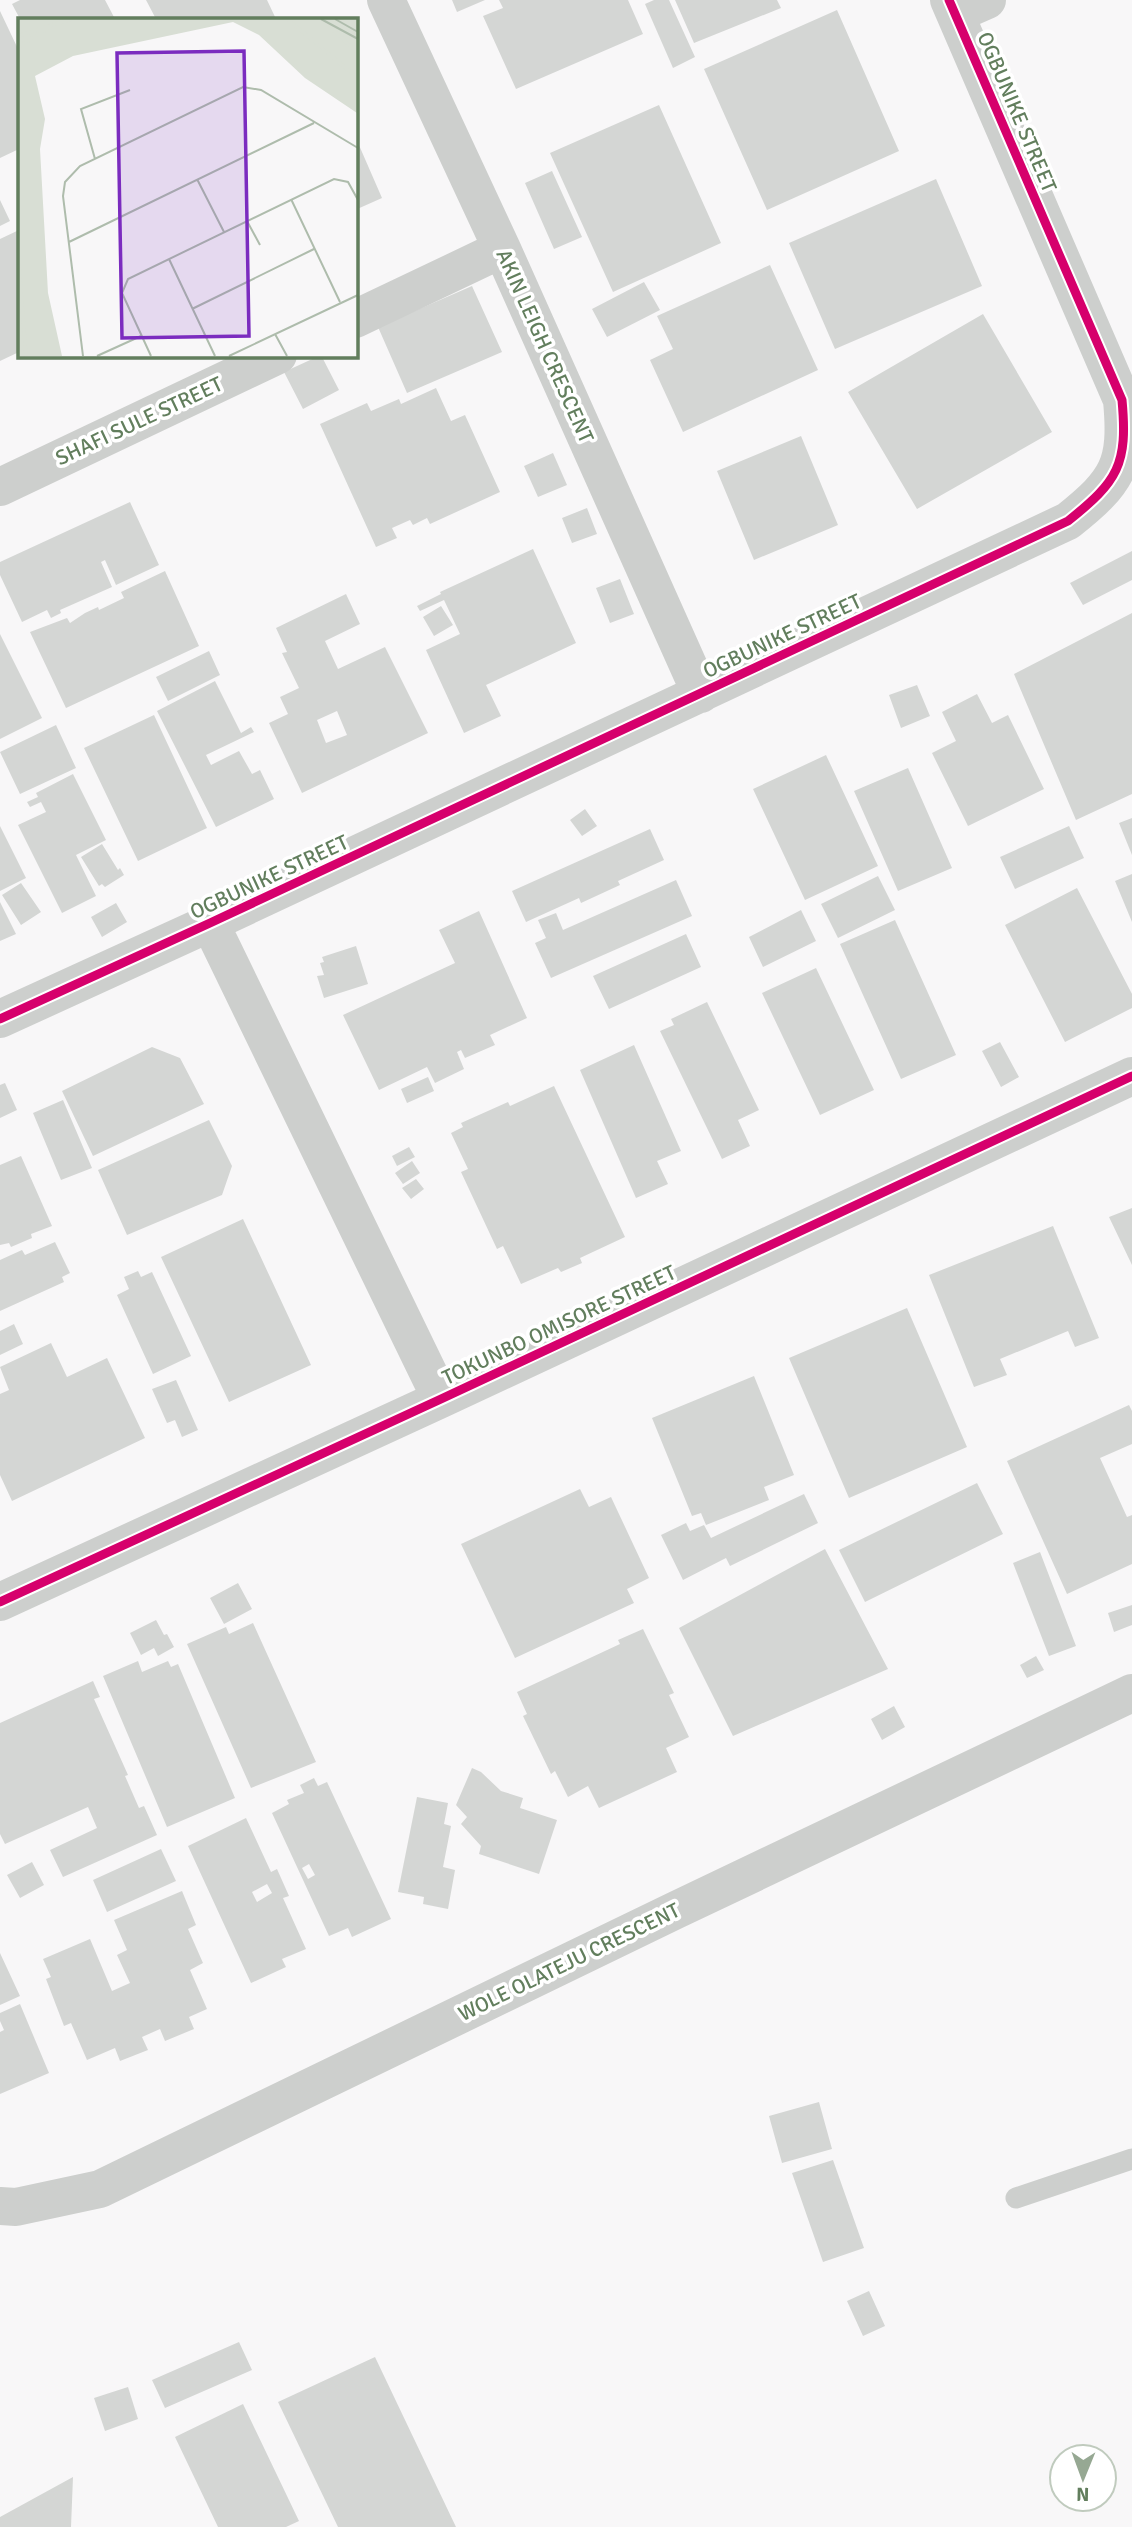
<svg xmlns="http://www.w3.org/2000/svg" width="1132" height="2527" viewBox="0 0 1132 2527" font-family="Signika,sans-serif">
  <rect width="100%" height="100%" fill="#f8f7f8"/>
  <path fill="#d4d6d4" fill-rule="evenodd" d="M20,0H105L115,19H20L12,4Z
    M146,0H267L276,19H156Z
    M452,0H485L457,12Z
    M499,0H628L643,34L516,89L483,16L503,8Z
    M654,0H669L695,57L673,68L645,4Z
    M675,0H777L781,8L694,43Z
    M837,10L899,151L767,210L704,69Z
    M0,11L19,51V149L0,158Z
    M659,105L721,243L613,292L550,153Z
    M355,136L382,198L355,210Z
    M552,171L582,237L554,249L525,183Z
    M936,179L982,286L835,349L789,243Z
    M0,200L10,221L0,226Z
    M19,230V352L0,361V239Z
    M770,265L818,370L683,432L650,360L673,349L657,316Z
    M644,282L660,310L607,337L592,309Z
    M472,286L502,352L407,393L378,327Z
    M983,314L1052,432L917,509L848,392Z
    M321,355L339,390L303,409L284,372Z
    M436,388L451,421L465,415L500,492L430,524L427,518L413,525L410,520L392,528L397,538L376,547L320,424L367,403L371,411L399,399L401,404Z
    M801,436L838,525L754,560L717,471Z
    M553,453L567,485L538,497L524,466Z
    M130,502L159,565L116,585L105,560L101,562L112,587L60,610L61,613L51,618L47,610L22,622L0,575V562Z
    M587,508L597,534L572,543L562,518Z
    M533,549L576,643L486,685L501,716L464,733L426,650L460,634L444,600L420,611L417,606L441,594L440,592Z
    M1132,551V580L1083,605L1070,583Z
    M165,571L199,646L66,708L30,632L67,618L70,623L85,613L98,607L99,610L124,598L121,592Z
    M620,579L634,614L610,623L596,588Z
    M346,594L360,624L325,641L338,669L385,647L428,733L302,793L269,723L288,714L280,697L299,688L282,653L287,652L276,628ZM337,711L347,735L326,743L317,720Z
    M441,606L453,625L434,636L423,617Z
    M1132,613V794L1076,820L1014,674Z
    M0,634L42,718L0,739Z
    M209,651L220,675L168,701L156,677Z
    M215,681L241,733L251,727L254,732L206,755L211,765L239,751L252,774L260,770L274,799L216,827L157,711Z
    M917,685L930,716L901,728L889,695Z
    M977,694L992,723L1008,715L1044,789L968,826L932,753L956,741L942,712Z
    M154,715L207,828L138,861L84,748Z
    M56,725L76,768L20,794L0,752Z
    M826,755L878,866L805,900L753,789Z
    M908,768L952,868L898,891L854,791Z
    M73,774L106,840L76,855L96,896L62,913L18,825L46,812L41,802L30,807L27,802L38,797L36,793Z
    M585,809L597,826L582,836L570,820Z
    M1132,818V855L1119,823Z
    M0,826L26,878L0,891Z
    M1069,826L1084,858L1015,889L1000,857Z
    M650,829L664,860L618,881L620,885L581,903L579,898L526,922L512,891Z
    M102,844L118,870L120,868L124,875L105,887L102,884L99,886L81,857Z
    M1132,874V922L1115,881Z
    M878,876L895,910L838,938L821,904Z
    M676,880L692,916L551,978L535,943L546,938L538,920L556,913L563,930Z
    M21,883L41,912L21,925L2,895Z
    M1077,888L1132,994V1008L1065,1042L1005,925Z
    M0,902L16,934L0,941Z
    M116,903L127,922L102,937L91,917Z
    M801,910L816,941L763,967L749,937Z
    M479,911L527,1018L490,1035L495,1045L465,1058L461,1050L457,1052L464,1069L435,1083L427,1067L379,1090L343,1015L455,963L439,930Z
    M895,920L956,1055L901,1079L840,944Z
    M686,934L701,967L609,1009L593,976Z
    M356,946L368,984L324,998L317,976L324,975L320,963L324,962L322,957Z
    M816,968L874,1090L820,1115L762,993Z
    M707,1002L759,1110L738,1120L750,1146L722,1159L660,1031L674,1025L671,1019Z
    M1000,1042L1019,1077L1001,1087L982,1051Z
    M634,1045L681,1151L657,1161L668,1184L636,1198L580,1070Z
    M152,1047L180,1058L204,1104L93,1156L62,1091Z
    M428,1077L434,1091L407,1103L401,1089Z
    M5,1083L17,1110L0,1118V1085Z
    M554,1086L625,1237L580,1258L582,1263L561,1272L558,1268L521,1284L503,1246L497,1249L461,1172L468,1169L451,1133L463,1127L461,1123L508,1102L510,1106Z
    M63,1100L92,1168L61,1180L33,1113Z
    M209,1120L232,1166L222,1195L127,1235L98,1170Z
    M409,1147L415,1157L397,1166L392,1156Z
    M21,1156L52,1226L31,1234L32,1238L11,1247L9,1243L0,1245V1165Z
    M412,1161L420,1173L403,1184L395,1173Z
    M416,1179L424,1189L411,1199L402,1188Z
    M1132,1208V1265L1109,1217Z
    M243,1219L311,1365L229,1402L161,1257Z
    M1053,1226L1099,1338L1075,1347L1068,1331L1000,1359L1007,1375L974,1387L929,1275Z
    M55,1242L70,1273L62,1277L64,1282L0,1311V1260L22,1250L25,1255Z
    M138,1271L141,1277L152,1272L191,1356L153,1374L117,1295L129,1289L124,1277Z
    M907,1308L967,1447L849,1498L789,1358Z
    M14,1324L23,1344L0,1355V1331Z
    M51,1343L67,1377L107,1358L145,1438L12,1501L0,1475V1394L9,1390L0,1367Z
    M754,1376L794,1475L764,1487L769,1500L706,1525L701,1513L692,1516L652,1418Z
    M176,1380L198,1430L182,1437L175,1420L167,1423L152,1389Z
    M1129,1405L1132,1411V1444L1100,1458L1127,1517L1132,1515V1564L1067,1594L1007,1461Z
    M977,1483L1003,1534L865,1602L839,1550Z
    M580,1489L589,1507L611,1497L649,1578L627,1589L634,1603L515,1658L461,1544Z
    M804,1494L818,1523L730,1566L726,1558L683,1580L661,1535L686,1523L690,1531L704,1525L711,1538Z
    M825,1549L888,1669L733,1736L679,1628Z
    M1040,1552L1076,1646L1049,1656L1013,1563Z
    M238,1583L252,1609L224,1624L210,1598Z
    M1132,1605V1625L1114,1632L1108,1613Z
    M156,1620L164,1635L167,1634L174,1647L158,1656L154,1648L141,1655L130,1633Z
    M253,1623L316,1762L251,1788L187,1644L226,1627L229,1634Z
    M643,1629L674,1693L669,1695L689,1737L666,1748L677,1772L599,1808L588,1786L568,1797L555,1771L551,1774L523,1716L527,1714L517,1692L620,1644L618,1640Z
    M1036,1656L1044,1670L1027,1678L1020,1665Z
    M138,1661L142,1672L168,1661L171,1667L178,1664L235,1798L167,1827L103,1676Z
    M93,1681L100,1697L94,1699L128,1775L125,1776L139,1808L144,1806L157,1835L63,1877L50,1850L97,1828L88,1807L5,1844L0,1834V1723Z
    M894,1706L905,1727L882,1740L871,1719Z
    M472,1768L481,1772L501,1791L523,1798L520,1808L557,1820L539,1874L479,1854L481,1846L461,1824L467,1817L456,1805Z
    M314,1778L318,1786L327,1782L391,1919L352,1937L348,1928L329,1936L272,1813L289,1804L287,1800L304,1793L300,1785ZM309,1864L315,1875L308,1879L302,1868Z
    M417,1797L448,1803L444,1824L451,1826L443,1867L455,1870L448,1909L423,1904L424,1897L398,1892Z
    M246,1818L271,1872L277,1869L289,1896L283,1898L306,1949L282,1959L286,1967L251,1983L188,1846ZM267,1884L272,1893L257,1902L252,1892Z
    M161,1849L176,1881L107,1912L93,1880Z
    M32,1862L44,1885L20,1898L7,1875Z
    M182,1891L196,1925L188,1929L203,1963L190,1970L207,2009L189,2017L194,2029L165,2041L160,2029L142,2037L148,2050L120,2061L115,2048L87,2060L71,2023L64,2026L46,1979L51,1977L43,1959L90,1939L112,1991L130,1983L117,1955L127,1950L114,1920Z
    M0,1953L20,1996L0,2005Z
    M20,2004L49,2073L0,2094V2032L4,2030L0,2021V2013Z
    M819,2102L832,2149L782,2163L769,2116Z
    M833,2160L864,2248L823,2262L792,2173Z
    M869,2291L885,2326L863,2336L847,2301Z
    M239,2342L252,2370L165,2408L152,2380Z
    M375,2357L456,2527H338L278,2402Z
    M128,2387L138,2419L105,2431L94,2398Z
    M243,2404L299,2521L286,2527H218L175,2437Z
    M73,2477L71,2527H0V2517Z"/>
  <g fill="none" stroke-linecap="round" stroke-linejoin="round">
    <path stroke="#cdcfcd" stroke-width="21" d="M1016,2198L1132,2159"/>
    <path stroke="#cdcfcd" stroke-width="38" d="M386,0L502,249L701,694
      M955,14L987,0
      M355,319L502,249
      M0,487L278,355
      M210,923L441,1399
      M0,1019L210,923L1068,521C1118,481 1128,465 1122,400L949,0
      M0,1602L441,1399L1132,1076
      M0,2206L16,2207L100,2189L676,1910L1132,1693"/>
    <defs>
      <path id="cycleway" d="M0,1019L210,923L1068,521C1118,481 1128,465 1122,400L949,0
        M0,1602L441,1399L1132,1076"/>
    </defs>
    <use href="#cycleway" stroke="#fff" stroke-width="13"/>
    <use href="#cycleway" stroke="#d6006c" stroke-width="9"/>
  </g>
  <g text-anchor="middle" stroke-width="7" stroke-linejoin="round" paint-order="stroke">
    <g font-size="21" fill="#627e5d" stroke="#fff">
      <text transform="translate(1017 112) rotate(67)" y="7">OGBUNIKE STREET</text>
      <text transform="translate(545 346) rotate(66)" y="7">AKIN LEIGH CRESCENT</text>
      <text transform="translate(139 421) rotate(-25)" y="7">SHAFI SULE STREET</text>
      <text transform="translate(782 636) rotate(-25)" y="7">OGBUNIKE STREET</text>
      <text transform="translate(269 877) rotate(-25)" y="7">OGBUNIKE STREET</text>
      <text transform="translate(559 1325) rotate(-25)" y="7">TOKUNBO OMISORE STREET</text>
      <text transform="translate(569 1962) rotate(-26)" y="7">WOLE OLATEJU CRESCENT</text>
    </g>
  </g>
  <g transform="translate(18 18)">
    <rect width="340" height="340" fill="#f8f7f8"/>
    <path d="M0,1H339V95L287,60L241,17L215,4L55,38L17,58L27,101L22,131L30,275L44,338H0Z" fill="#d8ded4"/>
    <path fill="none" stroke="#d8ded4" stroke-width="3.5" d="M269,1L340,60M313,10L340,35M0,18L53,1M0,29L32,9M0,235L8,338"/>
    <path fill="none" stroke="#aebcac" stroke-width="2" d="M303,1L340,21M317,1L340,14M77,141L63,91L112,72M179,161L206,214M273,181L322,284M229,203L242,227M51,224L296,105M151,241L197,338M174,291L296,231M257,316L269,338M65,338L45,178L47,164L62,148L225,69L243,72L340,130M79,338L123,318M133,338L104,275L110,261L316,161L330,164L340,182M211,338L340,277"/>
    <path fill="#7b2cbf" fill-opacity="0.15" stroke="#7b2cbf" stroke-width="3.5" d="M226,33L231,318L104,320L99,35Z"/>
    <rect width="340" height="340" fill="none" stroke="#627e5d" stroke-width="3.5"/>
  </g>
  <g transform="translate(1083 2478) rotate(181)"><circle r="33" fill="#ffffff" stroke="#c0cbbe" stroke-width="2"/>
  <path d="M0-5L12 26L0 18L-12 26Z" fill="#96a893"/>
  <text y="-10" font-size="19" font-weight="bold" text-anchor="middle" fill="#627e5d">N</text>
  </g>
</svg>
